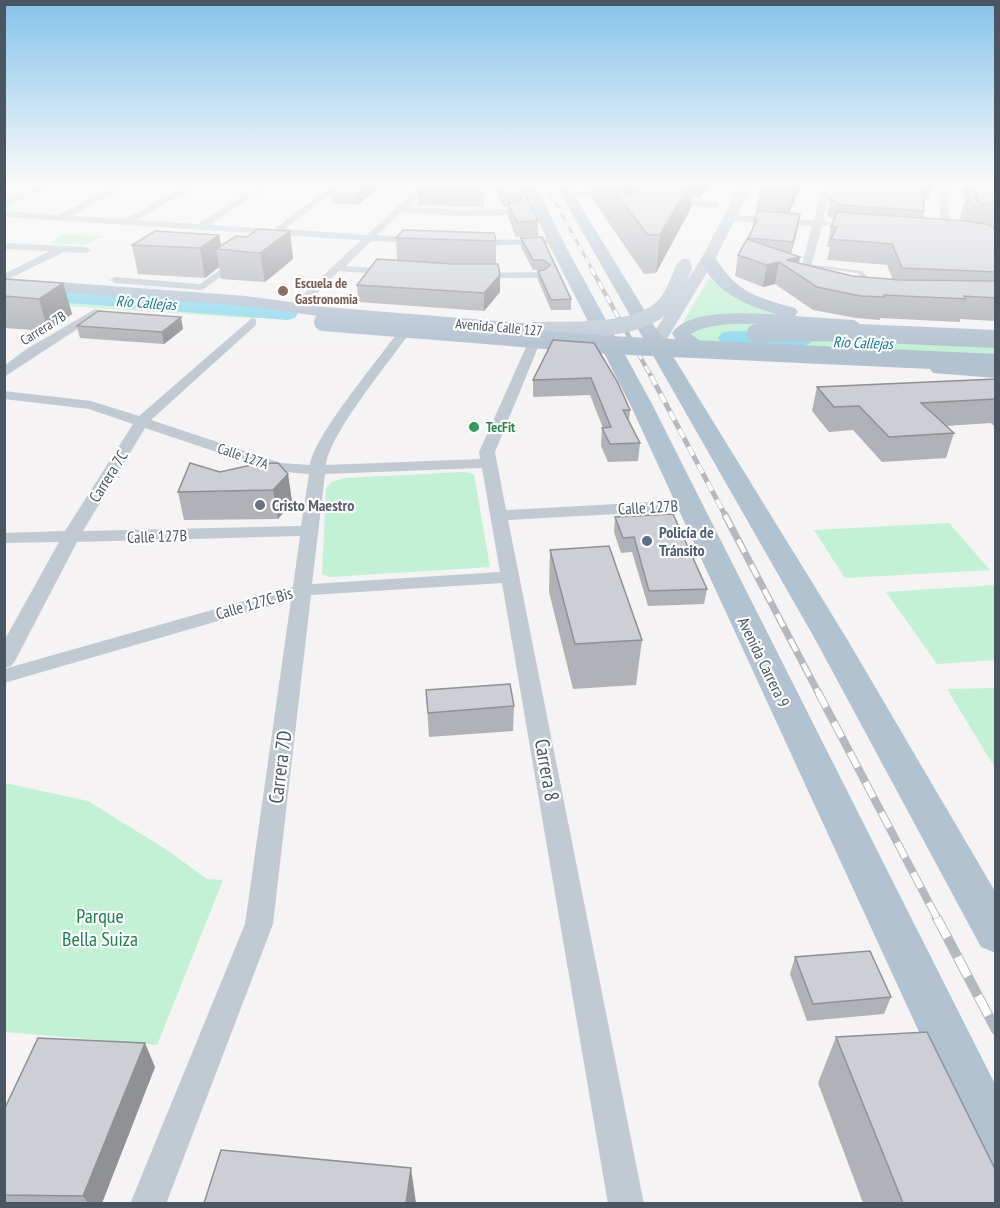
<svg xmlns="http://www.w3.org/2000/svg" width="1000" height="1208" viewBox="0 0 1000 1208" font-family="'PT Sans Narrow',sans-serif">
  <rect width="100%" height="100%" fill="#f5f3f3"/>
  <path fill="#c3f1d5" d="M352,184H418L405,196L344,190Z
    M65,234L102,236L86,245L49,243Z
    M709,278L737,298L788,318L682,324Z
    M4,285L205,300L286,311L279,318H251L5,302Z
    M757,322L995,344V360L697,342L690,331L700,326Z
    M464,472L474,474L490,567L330,577L322,574L326,489L331,482L345,478Z
    M949,523L990,570L845,578L814,530Z
    M995,585V660L937,664L886,592Z
    M995,688H996L995,768L947,689Z
    M5,783L88,801L167,850L207,879L223,880L157,1045L5,1032Z"/>
  <g fill="none" stroke-linecap="round" stroke-linejoin="round">
    <path fill="#90daee" fill-rule="evenodd" d="M4,286L287,306L295,308L298,313L295,318L287,320L4,298Z
      M730,331L801,332L809,334L813,339L809,344L801,346L722,343L718,338L722,333Z"/>
    <path fill="#c1cad2" fill-rule="evenodd" d="M807,264L862,271L876,287L871,288L858,273L805,266V264Z"/>
    <path fill="#c1cad2" fill-rule="evenodd" d="M47,184H57L4,208V202Z
      M120,184H130L71,216L125,219L190,184H199L137,220L198,224L262,184H271L210,225L274,229L334,184H343L285,229L367,235L422,184H430L407,207L462,210L516,209L520,212L516,215L462,216L402,212L377,235L421,238L424,239V243L371,241L346,266L393,269L398,272L393,275L339,271L309,301V304L329,310V314L325,316L300,308L297,300L361,240L279,235L272,238L268,234L4,217V211L58,215Z
      M824,184H832L823,221L834,224L822,226L811,267L827,279V283H819L801,268L812,226L729,221L724,218L729,215L814,220Z
      M939,184H947L951,234L946,237L941,234Z
      M950,184H996V188L954,186Z
      M459,185H523L527,188L523,191L456,189Z
      M566,190L618,194L622,197L618,200L563,195Z
      M665,198L716,202L720,205L716,208L662,203Z
      M558,239V243L555,244L471,246L466,243L471,240Z
      M4,243L86,247L91,250L86,253L64,252L4,281V274L50,251L4,249Z
      M241,255L246,258L245,260L202,290L115,283L110,280L115,277L200,284Z
      M473,273L543,272L548,275L543,278H469L468,276Z
      M95,309L105,311L4,377V366L25,350Z
      M252,318L256,319V325L151,420L281,463L310,465C314,436 378,360 398,332L402,331L408,335C388,364 330,433 326,465L480,459L479,452L527,345L533,341L539,345L495,452L506,510L689,500L697,505L689,510L508,520L644,1204H608L502,583L311,595L273,924L166,1204H130L245,924L291,600L4,683V669L293,587L300,536L77,542L15,661L11,666L4,668V641L59,542L4,543V533L65,531L133,424L89,409L4,399V391L91,401L139,416ZM145,428L273,471L309,474L301,526L83,531ZM482,468L500,572L312,584L325,474Z"/>
    <path fill="#c1cbd6" fill-rule="evenodd" d="M741,184H753L715,259L661,349H649L646,345L701,259Z"/>
    <path fill="#b3c2d1" fill-rule="evenodd" d="M523,184H535L566,247L652,404L996,1086V1168L978,1160L630,404L550,247Z
      M555,184H567L847,639L996,893V953L981,947L815,639Z
      M708,254L714,256C737,292 754,297 795,308L798,312L795,316L854,320L863,326L854,332C818,329 719,314 691,334L704,344L727,349L730,353L727,357C707,362 680,352 672,333C689,308 751,313 779,315C745,305 715,293 700,259Z
      M4,278L246,296L325,307L534,324L543,330L534,336L325,317L246,306L4,288Z
      M940,363L996,366V378L933,373L930,369L933,365Z"/>
    <defs>
      <path id="rail-far5" d="M545,184L592,269"/>
      <path id="rail-far4" d="M591,268L652,378"/>
      <path id="rail-far3" d="M651,376L726,517"/>
      <path id="rail-far2" d="M725,515L819,694"/>
      <path id="rail-far1" d="M818,692L938,920"/>
      <path id="rail" d="M937,918L996,1030"/>
    </defs>
    <use href="#rail-far5" stroke="#b5b8bd" stroke-width="3"/>
    <use href="#rail-far4" stroke="#b5b8bd" stroke-width="4.5"/>
    <use href="#rail-far3" stroke="#b5b8bd" stroke-width="5"/>
    <use href="#rail-far2" stroke="#b5b8bd" stroke-width="7"/>
    <use href="#rail-far1" stroke="#b5b8bd" stroke-width="8"/>
    <use href="#rail" stroke="#b5b8bd" stroke-width="10"/>
    <use href="#rail-far5" stroke="#fff" stroke-width="2" stroke-dasharray="7" stroke-linecap="butt"/>
    <use href="#rail-far4" stroke="#fff" stroke-width="3" stroke-dasharray="8" stroke-linecap="butt"/>
    <use href="#rail-far3" stroke="#fff" stroke-width="4" stroke-dasharray="10" stroke-linecap="butt"/>
    <use href="#rail-far2" stroke="#fff" stroke-width="4.5" stroke-dasharray="14" stroke-linecap="butt"/>
    <use href="#rail-far1" stroke="#fff" stroke-width="6" stroke-dasharray="17" stroke-linecap="butt"/>
    <use href="#rail" stroke="#fff" stroke-width="8" stroke-dasharray="22" stroke-linecap="butt"/>
    <path stroke="#c1cbd6" stroke-width="13" d="M683,269L685,265"/>
    <path stroke="#c1cbd6" stroke-width="16" d="M534,330C571,329 637,334 665,305C674,295 678,280 684,268"/>
    <path stroke="#b3c2d1" stroke-width="18" d="M323,322L608,345L996,363
      M756,333L835,332L996,339"/>
  </g>
  <path fill="#b0b2b7" d="M383,184L358,205L332,203L331,193Z
    M417,184H483L484,207L418,205Z
    M496,184H521L538,221V236L516,237L508,217V207H503L496,191Z
    M583,184H710L699,198H692L691,208L656,273L644,274L593,200V190L586,189Z
    M760,184H802L789,213L800,214L798,228L791,254L800,257L799,263L852,276L893,280L887,265L827,260L830,247H827L831,227L834,219L827,215L830,199L840,184H933L929,198H924V211L923,218L961,220L960,216L965,200L962,189L964,184H996V321L960,319V322L880,318V320L856,318L813,310L775,284L763,287L735,276L738,255L752,230L754,220L757,211H756Z
    M290,231L293,259L265,282L221,279L219,267L205,278L138,274L132,245L219,235L221,246L247,237Z
    M542,237L571,299V310H551L538,280V271L544,270H533L521,247V238Z
    M396,238L496,241V264L500,292L484,311L358,302L357,285L397,260Z
    M4,279L63,283L72,314L48,331L4,328Z
    M77,326L183,329L164,344L80,338Z
    M553,340L630,410L629,420L640,443L638,461L608,462L601,446L602,428H603L590,395L533,397V380Z
    M996,379V428L991,423L946,426L954,433L946,458L882,462L853,430L829,432L812,411L817,387Z
    M220,472L288,474L292,502L278,519L184,520L178,492Z
    M615,517L707,589L704,604L648,606L632,552L621,553L614,532Z
    M550,550L642,640L636,685L573,689L549,592Z
    M426,690L514,706L513,731L429,737Z
    M795,957L891,997L884,1014L807,1021L790,974Z
    M836,1037L996,1203H863L818,1083Z
    M155,1067L102,1203H4V1110Z"/>
  <path fill="#909195" d="M370,184H383L358,205L357,194Z
    M628,184H640L638,204L630,213L623,189Z
    M689,184H693L691,208L656,273L660,235Z
    M701,184H710L699,198Z
    M793,184H802L787,217Z
    M800,214L798,228L790,257L793,242Z
    M290,231L293,259L265,282L260,253Z
    M219,235L222,250L216,249L219,267L205,278L200,248Z
    M800,257L797,274L786,260Z
    M779,262L775,284L763,287L767,265Z
    M500,275V292L484,311V293Z
    M63,283L72,314L48,331L39,299Z
    M181,317L183,329L164,344L162,332Z
    M288,474L292,502L278,519L273,490Z
    M145,1043L155,1067L102,1203H88L83,1196Z
    M411,1168L416,1203H406Z"/>
  <path fill="#cdcfd5" stroke="#909195" stroke-width="1.5" d="M343,184H370L357,194L331,193Z
    M498,184H521L538,221L517,222L508,203L518,202L522,198L516,193H503Z
    M608,184H628L623,189V192L630,195L642,184H689L660,235H648Z
    M840,184H923L924,211L840,205L830,199Z
    M974,184H996V204L979,203Z
    M967,190L982,206L971,204Z
    M757,211L800,214L793,242L748,238L757,220H754Z
    M837,212L965,221L990,225L996,231V272L902,268L892,244L831,239L837,227H831Z
    M258,229L290,231L260,253L216,249L236,236L247,237Z
    M403,230L494,233L496,241L396,238Z
    M155,231L219,235L200,248L132,245Z
    M542,237L571,299L551,300L538,271L544,270L550,265L543,260H533L521,238Z
    M747,239L800,257L786,260L852,276L900,280L996,281V298L964,296L966,299L884,295L885,297L861,296L817,287L779,262L767,265L738,255Z
    M377,259L453,264H498L500,275L484,293L357,285Z
    M4,279L63,283L39,299L4,296Z
    M98,311L181,317L162,332L77,326Z
    M553,340L594,343L617,381L630,410H623L640,443L610,444L602,428L611,427L591,378L533,380Z
    M996,379V399L921,403L954,433L889,437L859,406L834,407L817,387Z
    M190,463L220,472L256,464L278,463L288,474L273,490L178,492Z
    M673,514L707,589L649,591L634,537L623,538L615,517Z
    M609,546L642,640L575,644L550,550Z
    M510,684L514,706L428,713L426,690Z
    M870,951L891,997L813,1004L795,957Z
    M927,1032L996,1171V1203H903L836,1037Z
    M38,1038L145,1043L83,1196L4,1195V1110Z
    M221,1150L411,1168L406,1203H204Z"/>
  <linearGradient id="sky" x2="0" y2="1"><stop stop-color="#85c3ea"/><stop offset="0.52" stop-color="#fafafa"/><stop offset="1" stop-color="#fafafa" stop-opacity="0"/></linearGradient>
  <rect width="1000" height="353" fill="url(#sky)"/>
  <circle fill="#8d6e63" stroke="#fff" stroke-width="2" cx="283" cy="291" r="6"/>
  <circle fill="#2e9e5b" stroke="#fff" stroke-width="2" cx="474" cy="427" r="6"/>
  <circle fill="#6b7280" stroke="#fff" stroke-width="2" cx="260" cy="505" r="6"/>
  <circle fill="#5c6f8a" stroke="#fff" stroke-width="2" cx="647" cy="541" r="6"/>
  <g text-anchor="middle" stroke-width="4.5" stroke-linejoin="round" paint-order="stroke">
    <g font-size="14" font-weight="bold" fill="#785e54" stroke="#fff" text-anchor="start">
      <text x="295" y="288">Escuela de<tspan x="295" dy="16">Gastronomia</tspan></text>
    </g>
    <g font-size="14" fill="#4a5661" stroke="#fff">
      <text transform="translate(499 327) rotate(5)" y="5">Avenida Calle 127</text>
      <text transform="translate(43 328) rotate(-32)" y="5">Carrera 7B</text>
      <text transform="translate(243 456) rotate(19)" y="5">Calle 127A</text>
    </g>
    <g font-size="14" font-weight="bold" fill="#27864d" stroke="#fff" text-anchor="start">
      <text x="486" y="432">TecFit</text>
    </g>
    <g font-size="15" font-style="italic" fill="#0c7c9b" stroke="#fff">
      <text transform="translate(146 303) rotate(4)" y="5">Río Callejas</text>
      <text transform="translate(863 343) rotate(2)" y="5">Río Callejas</text>
    </g>
    <g font-size="16" fill="#4a5661" stroke="#fff">
      <text transform="translate(108 476) rotate(-58)" y="6">Carrera 7C</text>
      <text transform="translate(648 507) rotate(-3)" y="6">Calle 127B</text>
      <text transform="translate(157 536) rotate(-2)" y="6">Calle 127B</text>
      <text transform="translate(254 603) rotate(-16)" y="6">Calle 127C Bis</text>
      <text transform="translate(764 662) rotate(64)" y="6">Avenida Carrera 9</text>
    </g>
    <g font-size="16" font-weight="bold" fill="#5b616d" stroke="#fff" text-anchor="start">
      <text x="272" y="511">Cristo Maestro</text>
    </g>
    <g font-size="16" font-weight="bold" fill="#4e5e75" stroke="#fff" text-anchor="start">
      <text x="659" y="538">Policía de<tspan x="659" dy="18">Tránsito</tspan></text>
    </g>
    <g font-size="20" fill="#4a5661" stroke="#fff">
      <text transform="translate(280 767) rotate(-83)" y="7">Carrera 7D</text>
      <text transform="translate(547 770) rotate(80)" y="7">Carrera 8</text>
    </g>
    <g font-size="20" fill="#17864f" stroke="#fff">
      <text x="100" y="923">Parque<tspan x="100" dy="23">Bella Suiza</tspan></text>
    </g>
  </g>
  <rect width="1000" height="1208" fill="none" stroke="#4a5661" stroke-width="12"/>
</svg>
